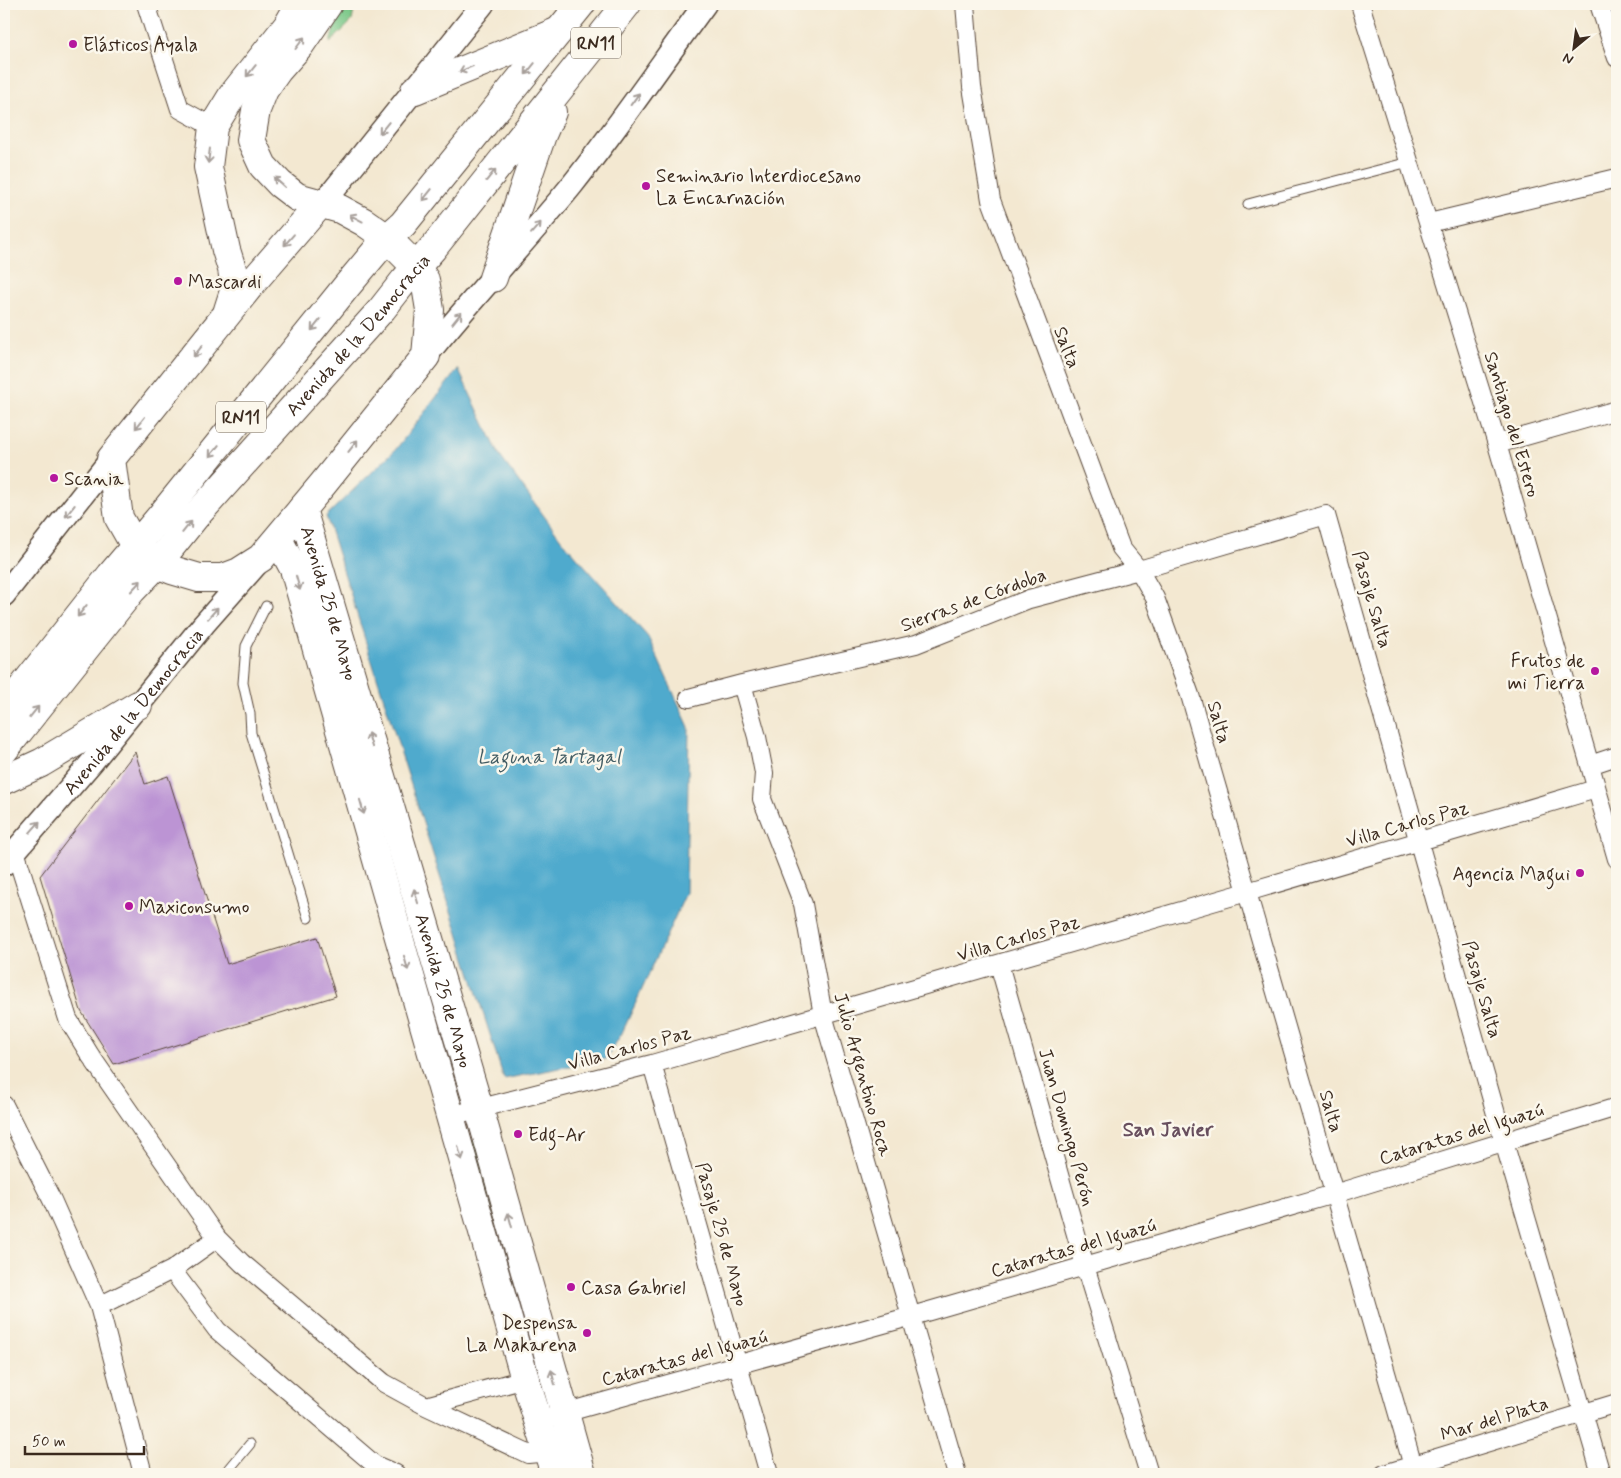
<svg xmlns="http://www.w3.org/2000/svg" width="1621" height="1478" viewBox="0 0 1621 1478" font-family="Mynerve,sans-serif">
  <rect width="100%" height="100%" fill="#fbf7ec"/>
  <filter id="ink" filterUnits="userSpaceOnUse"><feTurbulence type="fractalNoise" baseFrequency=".02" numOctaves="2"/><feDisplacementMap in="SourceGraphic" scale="10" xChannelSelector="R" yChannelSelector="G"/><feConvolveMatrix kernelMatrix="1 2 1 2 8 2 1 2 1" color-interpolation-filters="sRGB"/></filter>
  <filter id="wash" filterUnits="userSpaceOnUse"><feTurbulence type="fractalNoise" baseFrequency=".0096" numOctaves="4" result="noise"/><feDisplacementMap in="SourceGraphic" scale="20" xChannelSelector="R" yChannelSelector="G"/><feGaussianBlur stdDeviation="1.12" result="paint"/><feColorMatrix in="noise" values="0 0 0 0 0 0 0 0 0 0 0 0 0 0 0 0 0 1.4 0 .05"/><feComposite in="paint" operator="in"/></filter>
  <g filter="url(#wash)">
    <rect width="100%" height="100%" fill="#f3e8d1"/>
    <path fill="#79c787" stroke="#5a7852" d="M340,4H355L352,21L330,43Z
      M478,1138L547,1383L537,1385L469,1141Z"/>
    <path fill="#4faacd" stroke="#456a76" d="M458,369L500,456L561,539L648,637L689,727L686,893L622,1033L606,1059L504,1079L326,516L396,449Z"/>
    <g id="blocks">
      <path fill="#bc94d4" d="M135,752L145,784L168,776L227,964L317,937L336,996L114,1064L81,1011L40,876Z"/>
    </g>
  </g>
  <g filter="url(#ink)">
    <use href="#blocks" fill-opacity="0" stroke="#574639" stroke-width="1"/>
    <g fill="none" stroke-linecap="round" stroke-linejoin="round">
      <defs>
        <path id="service" d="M1248,204L1409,162
          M266,606L246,646L243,683L250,714L251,733L308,918
          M225,1474L250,1444"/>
        <path id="minor" d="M146,4L180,109L213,127
          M965,4L972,87L991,200L1121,548L1139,570L1155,598L1190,695L1413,1466
          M1360,4L1497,444L1617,859
          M1599,4L1617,58
          M1429,223L1617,178
          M1497,444L1617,410
          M742,684L757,737L764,773L762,799L803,904L823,1015L957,1474
          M689,698L742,684L916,644L1029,599L1139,570L1326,515L1504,1142L1601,1474
          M1590,765L1617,756
          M15,851L68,1019L90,1055L217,1238L242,1263L384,1383L426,1406L528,1454L549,1452
          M999,964L1085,1266L1149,1474
          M652,1064L769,1474
          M4,1105L52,1200L99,1306L143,1474
          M450,1116L652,1064L1247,892L1596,789
          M172,1270L217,1330L375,1465L396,1474
          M99,1306L172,1270L217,1238
          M426,1406L525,1379
          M539,1420L912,1316L1334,1194L1617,1107
          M1384,1474L1617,1403"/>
        <g id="tertiary">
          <path d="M321,203L334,190L483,4"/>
          <path d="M426,356C473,297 525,243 572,185C618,127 661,64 705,4"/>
          <path d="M4,595L111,459"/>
          <path id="s1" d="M4,864L92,762L204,624L256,565"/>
        </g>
        <g id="primary">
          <path d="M321,203L252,283L111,459L119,518L135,546L157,564L172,570L199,578H223L239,572L261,558L323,484L426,356L430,310L425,280L416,267L387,238L364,222L340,209L297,197L280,184L263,166L251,140L256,110L264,90L278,70L300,45L328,4"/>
          <path d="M228,310L235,288L232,269L226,250L208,167L213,127L232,96L288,25L300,4"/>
          <path id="s2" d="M302,509L479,1108L582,1474"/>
          <path d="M278,539L294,569L525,1379L555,1474"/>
        </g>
        <g id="trunk">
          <path d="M415,90L559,31"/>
          <path d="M493,278L542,135L552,112"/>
          <path d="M4,711L111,575L161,516L346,287L387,238L403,224L581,4"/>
          <path id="s3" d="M4,750L132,590L157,564L194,518L382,309L404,281L433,248L627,4"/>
          <path d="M4,780L41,763L138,705"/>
        </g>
      </defs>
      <use href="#service" stroke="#574639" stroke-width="11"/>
      <use href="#minor" stroke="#574639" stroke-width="20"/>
      <use href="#tertiary" stroke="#574639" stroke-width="25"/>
      <use href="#primary" stroke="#574639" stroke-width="30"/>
      <use href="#trunk" stroke="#574639" stroke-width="30"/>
      <use href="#service" stroke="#fff" stroke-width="9"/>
      <use href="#minor" stroke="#fff" stroke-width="18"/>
      <use href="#tertiary" stroke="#fff" stroke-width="22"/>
      <use href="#primary" stroke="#fff" stroke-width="28"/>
      <use href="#trunk" stroke="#fff" stroke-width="28"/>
    </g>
    <defs><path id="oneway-shaft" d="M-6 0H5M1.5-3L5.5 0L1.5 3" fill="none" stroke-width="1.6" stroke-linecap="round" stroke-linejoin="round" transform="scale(1.25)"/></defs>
    <g stroke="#a79f9a">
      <use href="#oneway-shaft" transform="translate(300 43) rotate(-53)"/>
      <use href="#oneway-shaft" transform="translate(466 69) rotate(158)"/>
      <use href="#oneway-shaft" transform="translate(530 69) rotate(129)"/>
      <use href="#oneway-shaft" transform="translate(251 71) rotate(129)"/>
      <use href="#oneway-shaft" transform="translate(635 99) rotate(-54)"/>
      <use href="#oneway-shaft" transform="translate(384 128) rotate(129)"/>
      <use href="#oneway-shaft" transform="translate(209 156) rotate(97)"/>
      <use href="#oneway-shaft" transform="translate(491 175) rotate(-51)"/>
      <use href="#oneway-shaft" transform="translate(279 182) rotate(-138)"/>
      <use href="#oneway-shaft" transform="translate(427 195) rotate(129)"/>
      <use href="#oneway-shaft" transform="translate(356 218) rotate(-152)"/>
      <use href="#oneway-shaft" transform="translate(536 228) rotate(-49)"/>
      <use href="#oneway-shaft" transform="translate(289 240) rotate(131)"/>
      <use href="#oneway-shaft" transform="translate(457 318) rotate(-51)"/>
      <use href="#oneway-shaft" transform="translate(316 325) rotate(129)"/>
      <use href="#oneway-shaft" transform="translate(198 351) rotate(128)"/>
      <use href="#oneway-shaft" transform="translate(140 423) rotate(129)"/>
      <use href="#oneway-shaft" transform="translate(353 446) rotate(-52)"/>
      <use href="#oneway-shaft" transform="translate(214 451) rotate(129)"/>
      <use href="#oneway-shaft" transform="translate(70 511) rotate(128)"/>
      <use href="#oneway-shaft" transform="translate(187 527) rotate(-51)"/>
      <use href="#oneway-shaft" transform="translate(298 583) rotate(74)"/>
      <use href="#oneway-shaft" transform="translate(136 586) rotate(-47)"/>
      <use href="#oneway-shaft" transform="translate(82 611) rotate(128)"/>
      <use href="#oneway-shaft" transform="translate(213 613) rotate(-49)"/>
      <use href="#oneway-shaft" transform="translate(34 712) rotate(-51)"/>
      <use href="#oneway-shaft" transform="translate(370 740) rotate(-106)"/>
      <use href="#oneway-shaft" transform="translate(362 807) rotate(74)"/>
      <use href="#oneway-shaft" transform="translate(35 827) rotate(-49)"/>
      <use href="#oneway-shaft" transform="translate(416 896) rotate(-106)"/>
      <use href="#oneway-shaft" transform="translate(406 963) rotate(74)"/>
      <use href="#oneway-shaft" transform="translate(460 1153) rotate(74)"/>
      <use href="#oneway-shaft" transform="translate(510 1220) rotate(-105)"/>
      <use href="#oneway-shaft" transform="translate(553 1377) rotate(-105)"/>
    </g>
  </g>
  <g fill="#b5179e" stroke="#fbf7ec" stroke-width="2">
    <circle cx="73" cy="44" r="5"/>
    <circle cx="646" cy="186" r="5"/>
    <circle cx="178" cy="281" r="5"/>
    <circle cx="54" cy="478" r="5"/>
    <circle cx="1595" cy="671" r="5"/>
    <circle cx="1580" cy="873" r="5"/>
    <circle cx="129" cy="906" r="5"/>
    <circle cx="518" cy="1134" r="5"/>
    <circle cx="571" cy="1287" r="5"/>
    <circle cx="587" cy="1333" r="5"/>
  </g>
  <g text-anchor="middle" stroke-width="5" stroke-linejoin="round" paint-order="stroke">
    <g fill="#fbf7ec" stroke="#75685c" stroke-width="1">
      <rect x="571" y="27.5" width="50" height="31" rx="4"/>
      <rect x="216" y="401.5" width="50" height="31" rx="4"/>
    </g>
    <g font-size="18" font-weight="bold" fill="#3b2a1e">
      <text x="596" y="49">RN11</text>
      <text x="241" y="423">RN11</text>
    </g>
    <g font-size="19" fill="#3b2a1e" stroke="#fbf7ec" text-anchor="start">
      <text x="83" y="51">Elásticos Ayala</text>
      <text x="656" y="182">Seminario Interdiocesano<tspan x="656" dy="22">La Encarnación</tspan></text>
      <text x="188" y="288">Mascardi</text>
      <text x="64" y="485">Scania</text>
      <text x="1585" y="667" text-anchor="end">Frutos de<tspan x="1585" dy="22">mi Tierra</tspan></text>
      <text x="1570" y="880" text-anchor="end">Agencia Magui</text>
      <text x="139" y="913">Maxiconsumo</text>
      <text x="528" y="1141">Edg-Ar</text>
      <text x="581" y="1294">Casa Gabriel</text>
      <text x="577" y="1329" text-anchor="end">Despensa<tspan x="577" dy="22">La Makarena</tspan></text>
    </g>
    <g font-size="19" fill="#3b2a1e" stroke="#fbf7ec">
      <text dy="7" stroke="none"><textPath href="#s3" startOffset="546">Avenida de la Democracia</textPath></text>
      <text transform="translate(1068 347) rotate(69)" y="7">Salta</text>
      <text transform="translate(1513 424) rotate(73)" y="7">Santiago del Estero</text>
      <text transform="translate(973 599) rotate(-20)" y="7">Sierras de Córdoba</text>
      <text transform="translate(1373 599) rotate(74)" y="7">Pasaje Salta</text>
      <text dy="7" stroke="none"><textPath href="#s2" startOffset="98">Avenida 25 de Mayo</textPath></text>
      <text dy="7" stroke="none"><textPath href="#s1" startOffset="200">Avenida de la Democracia</textPath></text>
      <text transform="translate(1220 722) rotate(74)" y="7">Salta</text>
      <text transform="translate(1407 823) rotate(-16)" y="7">Villa Carlos Paz</text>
      <text transform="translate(1018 937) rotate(-16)" y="7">Villa Carlos Paz</text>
      <text transform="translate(1483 989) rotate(74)" y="7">Pasaje Salta</text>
      <text dy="7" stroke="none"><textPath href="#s2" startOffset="502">Avenida 25 de Mayo</textPath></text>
      <text transform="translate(629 1047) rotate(-15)" y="7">Villa Carlos Paz</text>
      <text transform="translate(864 1074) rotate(74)" y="7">Julio Argentino Roca</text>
      <text transform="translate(1332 1111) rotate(74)" y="7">Salta</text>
      <text transform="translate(1068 1127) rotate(74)" y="7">Juan Domingo Perón</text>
      <text transform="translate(1461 1133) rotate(-17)" y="7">Cataratas del Iguazú</text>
      <text transform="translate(723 1234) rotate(74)" y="7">Pasaje 25 de Mayo</text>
      <text transform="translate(1073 1247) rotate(-16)" y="7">Cataratas del Iguazú</text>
      <text transform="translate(684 1357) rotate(-15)" y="7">Cataratas del Iguazú</text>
      <text transform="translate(1494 1418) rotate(-17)" y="7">Mar del Plata</text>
    </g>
    <g font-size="20" font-style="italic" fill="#435d64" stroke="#fbf7ec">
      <text x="549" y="763">Laguna Tartagal</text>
    </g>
    <g font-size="20" font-weight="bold" fill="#684f5e" stroke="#fbf7ec">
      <text x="1168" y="1136">San Javier</text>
    </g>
  </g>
  <rect width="1621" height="1478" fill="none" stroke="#fbf7ec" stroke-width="20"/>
  <g transform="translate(1574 48) rotate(209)" stroke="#fbf7ec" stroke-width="4" paint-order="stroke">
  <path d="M0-4L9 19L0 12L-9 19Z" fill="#3b2a1e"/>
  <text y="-8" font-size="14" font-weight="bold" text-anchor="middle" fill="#3b2a1e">N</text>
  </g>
  <path d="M25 1446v8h119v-8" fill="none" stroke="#3b2a1e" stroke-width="2.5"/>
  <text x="32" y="1446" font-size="15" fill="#3b2a1e" stroke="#fbf7ec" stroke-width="4" paint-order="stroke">50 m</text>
</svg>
